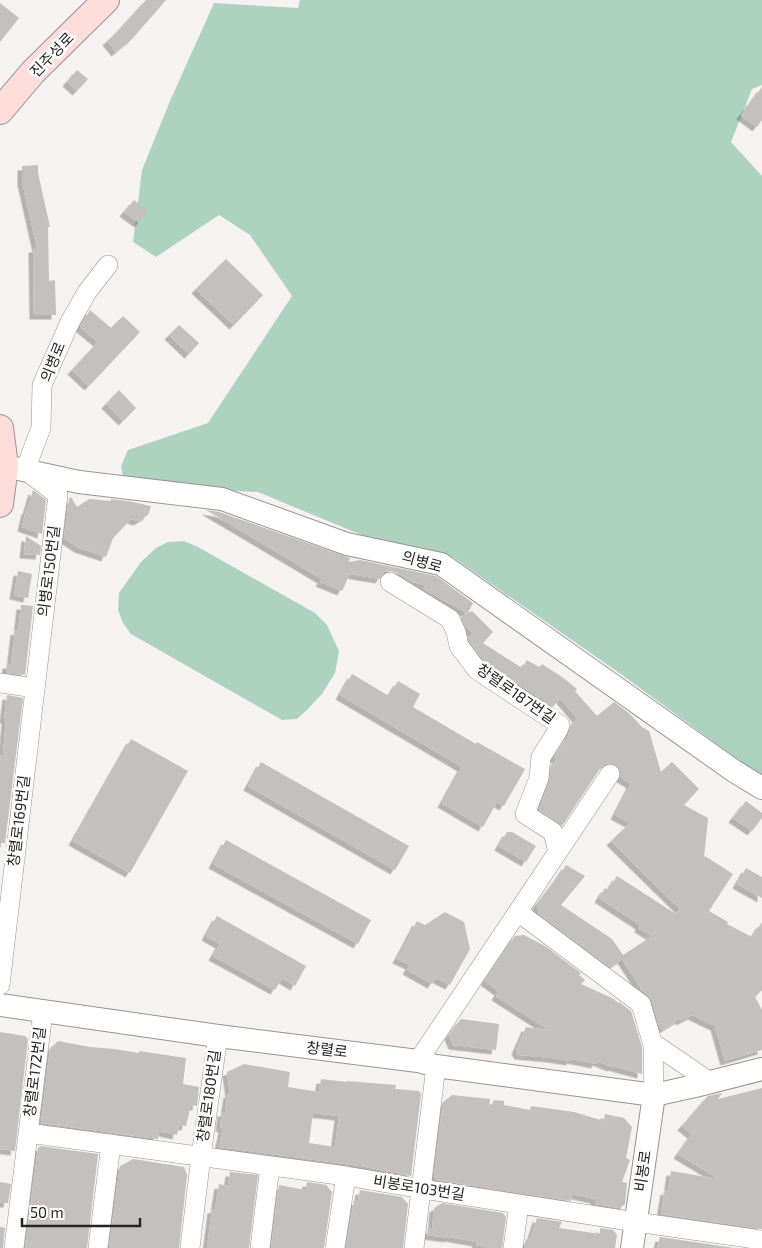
<svg xmlns="http://www.w3.org/2000/svg" width="762" height="1248" viewBox="0 0 762 1248" font-family="'Exo 2','Noto Sans KR',sans-serif">
  <defs>
    <filter id="shadow"><feDropShadow dx="-4.5" dy="4.5" stdDeviation="0" flood-color="#0004"/></filter>
  </defs>
  <rect width="100%" height="100%" fill="#f6f2f1"/>
  <path fill="#aed2c0" d="M300,0H762V85L752,89L731,142L762,176V777L615,670L454,558L376,541L258,492L191,489L127,496L121,466L128,450L208,423L292,296L250,235L219,215L156,257L133,242L142,170L170,101L214,3L298,8Z
    M184,541L198,547L315,613L327,625L339,651L335,673L322,694L307,710L297,719L282,720L131,634L123,623L118,610L119,593L141,562L156,548L168,542Z"/>
  <path fill="#c4c0bf" fill-rule="evenodd" filter="url(#shadow)" d="M146,0H166L132,39L116,52L107,41L116,33Z
    M0,3L19,18L0,42Z
    M77,70L88,79L77,91L67,82Z
    M762,87V120L757,127L741,115Z
    M38,165V173L50,227H48L49,281L55,280L56,315H34L33,248H37L22,181V166Z
    M134,200L148,211L139,223L124,212Z
    M226,259L263,295L234,325L196,289Z
    M90,310L111,328L123,316L140,332L89,386L72,370L98,342L80,327Z
    M179,325L199,343L189,354L169,335Z
    M119,390L136,408L123,421L106,404Z
    M33,490L46,500L42,534L22,527L26,510H27Z
    M71,497L77,507L89,499L111,501V499L128,501L151,506L148,515L138,521L131,519L113,538L106,557L79,548L64,538L69,499Z
    M206,510L219,512L350,558L349,562L360,560L436,576L473,603L468,613L472,611L493,632L483,643L522,668L527,660L539,667L542,664L562,677L577,689L575,691L597,716L614,702L629,713L642,727L649,731L661,772L672,762L699,789L684,805L708,818L704,858L705,856L733,874L709,911L728,922L727,924L752,937L762,922V990L755,997L762,1010V1050L725,1061L715,1026L692,1015L681,1021L680,1019L662,1030L659,1025L652,1000L648,995L640,989L641,988L622,959L610,967L539,914L537,904L558,877L566,865L585,876L561,905L612,939L623,955L652,936L639,928L640,925L599,898L605,888L608,890L617,876L676,914L680,909L611,841L630,823L615,815L631,784L620,777V769L617,765L610,763L605,764L601,767L562,826L559,823L539,810L549,782L551,769L557,759L554,757L568,736L571,727L577,718L560,698L553,707L540,696V698L485,662L469,641V638L473,633L465,626L461,617L467,613L423,589L425,585L412,582L396,572L391,571L384,572L380,579L350,574L342,591L320,582L322,579Z
    M26,536L41,546L40,555L24,554Z
    M18,571L32,574L28,598L14,595Z
    M21,605L33,606L25,675L6,673L7,664H11L15,630L18,631Z
    M352,674L389,696L398,681L420,694L413,707L476,744L477,742L525,769L504,806L497,802L483,827L442,803L462,767L340,695Z
    M7,695L23,698L5,843H0V764L1,755H3L6,719H4Z
    M131,739L188,771L130,873L73,841Z
    M261,762L409,846L395,870L248,786Z
    M746,801L762,813V818L752,831L733,818Z
    M507,832H512L536,846L526,862L499,846Z
    M226,840L371,920L358,944L213,864Z
    M746,868L762,877V898L737,884Z
    M445,912L464,922L470,949L450,985L436,978L432,984L407,970L410,965L397,959L417,921L425,925Z
    M217,916L306,966L295,986L282,978L275,990L213,956L220,944L206,936Z
    M524,935L545,946L581,973L579,975L585,980L581,984L614,999L618,1003L619,1002L631,1011L642,1047V1074L612,1066V1067L597,1061L596,1064L571,1059V1061L552,1058L519,1055L516,1050L526,1027L549,1030L496,996L499,991L485,981L515,936Z
    M461,1019L499,1024L496,1050L453,1045L449,1035Z
    M0,1032L25,1036L28,1039L15,1151L0,1149Z
    M58,1041L90,1047L114,1049L139,1053V1051L186,1058L183,1084L199,1087L197,1106L191,1105L186,1126L179,1125L177,1135L159,1131L158,1139L41,1123L50,1049Z
    M244,1064L290,1072L288,1087L319,1092L321,1079L347,1082V1081L396,1085L395,1089L419,1091L421,1094L411,1176L361,1166L219,1147L223,1128L220,1127L222,1112H225L228,1093L230,1094L227,1072ZM313,1113L339,1116L335,1147L309,1143Z
    M762,1088V1229L661,1214L665,1190L668,1191L671,1171L719,1179L678,1154L692,1134L682,1126L708,1096L722,1093L718,1099Z
    M452,1095L490,1099L489,1110L494,1100L504,1101V1105L530,1110L531,1106L574,1112L604,1121L605,1114L624,1118L632,1127L626,1158L630,1160L622,1182L627,1183L625,1204L620,1208L595,1204V1199L572,1194L571,1201L437,1180L434,1176L443,1102Z
    M40,1146L98,1154L87,1248H25L38,1148Z
    M133,1159L184,1167L187,1175L179,1248H109L120,1166Z
    M230,1172L258,1175L249,1248H207L212,1209H215L219,1184L228,1186Z
    M0,1182L11,1184L8,1203H0Z
    M307,1182L327,1185V1186L332,1192L324,1248H271L279,1185L306,1190Z
    M360,1190L402,1197L408,1204L403,1248H346L354,1200L358,1201Z
    M442,1203L503,1213L506,1217L502,1248H492L476,1245L477,1242L449,1237V1238L427,1235L428,1226L432,1230L434,1208Z
    M537,1218L562,1222L559,1228L600,1234V1228L613,1230L617,1235L615,1248H524L526,1239L530,1240Z
    M0,1227L5,1228L3,1248H0Z
    M660,1237L735,1248H657Z"/>
  <g fill="none" stroke-linecap="round" stroke-linejoin="round">
    <defs>
      <path id="minor" d="M390,582L450,619L456,632L459,646L477,670L560,725L558,730L541,757L539,778L525,814L553,832L558,852
        M0,683L35,688
        M518,912L641,1004L653,1045L654,1095
        M0,985L58,495L25,470L41,428L42,385L70,322L87,292L108,265
        M653,1043L710,1082
        M418,1061L610,774
        M28,1133L346,1176L422,1189L636,1222L762,1240
        M14,1248L43,1012
        M98,1248L111,1144
        M190,1248L201,1156L218,1036
        M260,1248L270,1166
        M335,1248L346,1176
        M414,1248L436,1066
        M513,1248L519,1204"/>
      <path id="tertiary" d="M0,462L5,466L79,482L222,499L347,544L441,564L734,771L762,788
        M0,1005L218,1036L418,1061L436,1066L654,1095L695,1086L762,1069
        M632,1248L654,1095"/>
      <path id="secondary" d="M0,111L33,72L106,0
        M0,428L5,466L0,504"/>
    </defs>
    <use href="#minor" stroke="#979492" stroke-width="20"/>
    <use href="#tertiary" stroke="#979492" stroke-width="24"/>
    <use href="#secondary" stroke="#979492" stroke-width="28"/>
    <use href="#minor" stroke="#fff" stroke-width="19"/>
    <use href="#tertiary" stroke="#fff" stroke-width="22"/>
    <use href="#secondary" stroke="#fedddb" stroke-width="26"/>
  </g>
  <g text-anchor="middle" stroke-width="5" stroke-linejoin="round" paint-order="stroke">
    <g font-size="15" fill="#262524" stroke="#fff">
      <text transform="translate(52 55) rotate(-46)" y="5">진주성로</text>
      <text transform="translate(53 362) rotate(-68)" y="5">의병로</text>
      <text transform="translate(422 562) rotate(16)" y="5">의병로</text>
      <text transform="translate(49 571) rotate(-83)" y="5">의병로150번길</text>
      <text transform="translate(516 694) rotate(35)" y="5">창렬로187번길</text>
      <text transform="translate(19 821) rotate(-83)" y="5">창렬로169번길</text>
      <text transform="translate(327 1050) rotate(7)" y="5">창렬로</text>
      <text transform="translate(35 1072) rotate(-83)" y="5">창렬로172번길</text>
      <text transform="translate(209 1096) rotate(-82)" y="5">창렬로180번길</text>
      <text transform="translate(643 1171) rotate(-82)" y="5">비봉로</text>
      <text transform="translate(419 1188) rotate(9)" y="5">비봉로103번길</text>
    </g>
  </g>
  <path d="M22 1218v8h118v-8" fill="none" stroke="#262524" stroke-width="2.5"/>
  <text x="30" y="1218" font-size="15" fill="#262524" stroke="#ffffff" stroke-width="4" paint-order="stroke">50 m</text>
</svg>
